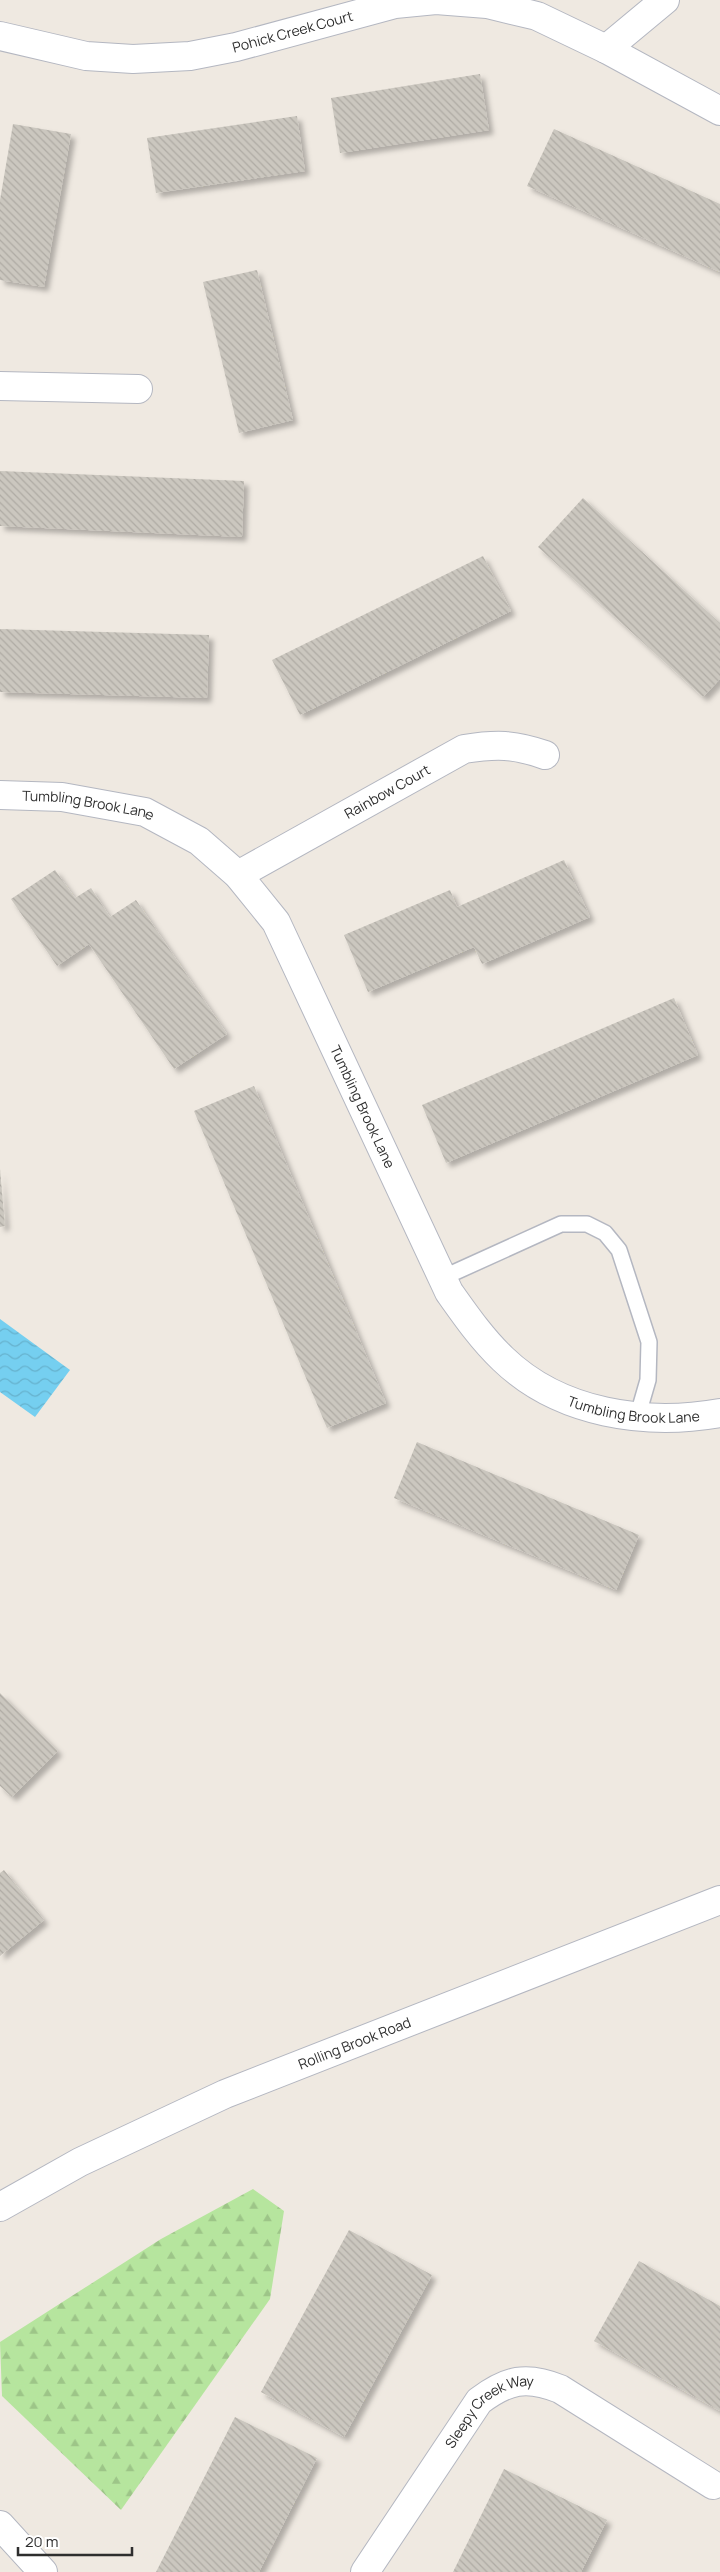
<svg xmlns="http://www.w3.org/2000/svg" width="720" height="2572" viewBox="0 0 720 2572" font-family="Manrope,sans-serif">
  <defs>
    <pattern id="forest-firs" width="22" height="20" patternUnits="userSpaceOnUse" patternTransform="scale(1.25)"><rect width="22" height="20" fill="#b6e59e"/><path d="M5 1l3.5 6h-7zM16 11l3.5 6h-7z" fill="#9dc588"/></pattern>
    <pattern id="water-waves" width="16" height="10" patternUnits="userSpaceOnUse" patternTransform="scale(1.25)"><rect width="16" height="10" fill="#75cff0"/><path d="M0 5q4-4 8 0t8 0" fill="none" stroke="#66b2ce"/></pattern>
    <pattern id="building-back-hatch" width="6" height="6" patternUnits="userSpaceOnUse" patternTransform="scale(1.25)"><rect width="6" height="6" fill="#cbc7bf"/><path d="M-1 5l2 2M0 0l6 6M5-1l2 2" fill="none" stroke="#afaba4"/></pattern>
    <filter id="shadow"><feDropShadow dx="4.5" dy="4.5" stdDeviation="2.5" flood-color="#0004"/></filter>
  </defs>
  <rect width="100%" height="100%" fill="#efe9e1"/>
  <path fill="url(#forest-firs)" d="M253,2189L284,2211L270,2299L121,2510L2,2396L0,2342L161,2239Z"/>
  <path fill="url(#water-waves)" d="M0,1319L70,1370L35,1417L0,1392Z"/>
  <path fill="url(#building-back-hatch)" filter="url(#shadow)" d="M480,74L489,130L340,153L331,98Z
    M297,116L305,171L156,193L147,138Z
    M13,124L71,134L44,287L0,280V200Z
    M554,129L720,204V272L527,186Z
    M257,270L293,420L239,433L203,282Z
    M0,471L244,481L242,537L0,526Z
    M583,498L720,623V679L703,697L538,547Z
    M483,556L511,611L300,715L272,660Z
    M0,629L209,635L207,698L0,692Z
    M564,860L590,917L482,964L474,947L368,992L344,935L450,890L457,907Z
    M55,870L75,898L91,888L110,917L136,900L227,1034L174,1069L89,944L57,966L11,899Z
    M674,998L698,1055L446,1163L422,1105Z
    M254,1086L386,1403L327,1428L194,1111Z
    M0,1169L5,1226L0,1227Z
    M417,1442L639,1535L616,1590L394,1498Z
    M0,1693L58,1751L12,1797L0,1786Z
    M4,1870L44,1920L0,1956V1873Z
    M349,2230L432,2275L344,2437L261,2392Z
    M639,2261L720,2306V2411L594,2341Z
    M235,2417L317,2458L259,2572H156Z
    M504,2469L607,2520L581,2572H453Z"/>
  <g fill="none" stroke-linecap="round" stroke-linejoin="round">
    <defs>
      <path id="service" d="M442,1278L561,1224H587L605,1233L619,1250L649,1342L648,1380L637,1418"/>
      <g id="minor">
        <path d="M665,0L606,49L720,111"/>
        <path id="s1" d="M0,36L86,56L133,59L190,56L236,47L395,4L436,0L487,4L537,16L606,49"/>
        <path d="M0,386L138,389"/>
        <path id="s2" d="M0,795L62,797L145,812L199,841L238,875L276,922L449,1292C466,1316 482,1339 503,1359C560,1414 646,1426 720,1413"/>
        <path id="s3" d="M238,875L464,749C496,744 514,744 545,755"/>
        <path id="s4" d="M0,2207L80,2162L225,2094L720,1900"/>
        <path d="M0,2525L43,2572"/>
        <path id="s5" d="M365,2572L479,2401C507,2380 526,2375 560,2389L713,2485"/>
      </g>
    </defs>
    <use href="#service" stroke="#b4b7c1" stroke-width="18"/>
    <use href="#minor" stroke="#b4b7c1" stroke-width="30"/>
    <use href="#service" stroke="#fff" stroke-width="15"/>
    <use href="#minor" stroke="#fff" stroke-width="28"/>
  </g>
  <g text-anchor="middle" stroke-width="4" stroke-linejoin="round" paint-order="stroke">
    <g font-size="14" fill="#2e2e2e" stroke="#fff">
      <text dy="5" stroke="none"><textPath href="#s1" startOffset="298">Pohick Creek Court</textPath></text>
      <text dy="5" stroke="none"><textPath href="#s3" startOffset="171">Rainbow Court</textPath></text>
      <text dy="5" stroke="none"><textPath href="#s2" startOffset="89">Tumbling Brook Lane</textPath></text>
      <text dy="5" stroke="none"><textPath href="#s2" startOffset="524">Tumbling Brook Lane</textPath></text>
      <text dy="5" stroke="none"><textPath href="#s2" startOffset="959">Tumbling Brook Lane</textPath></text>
      <text dy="5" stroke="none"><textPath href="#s4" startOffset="391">Rolling Brook Road</textPath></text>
      <text dy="5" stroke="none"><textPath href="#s5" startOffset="208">Sleepy Creek Way</textPath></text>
    </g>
  </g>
  <path d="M18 2547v8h114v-8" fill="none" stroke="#2e2e2e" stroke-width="2.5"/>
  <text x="25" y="2547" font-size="15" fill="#2e2e2e" stroke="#ffffff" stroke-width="4" paint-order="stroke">20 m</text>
</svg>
